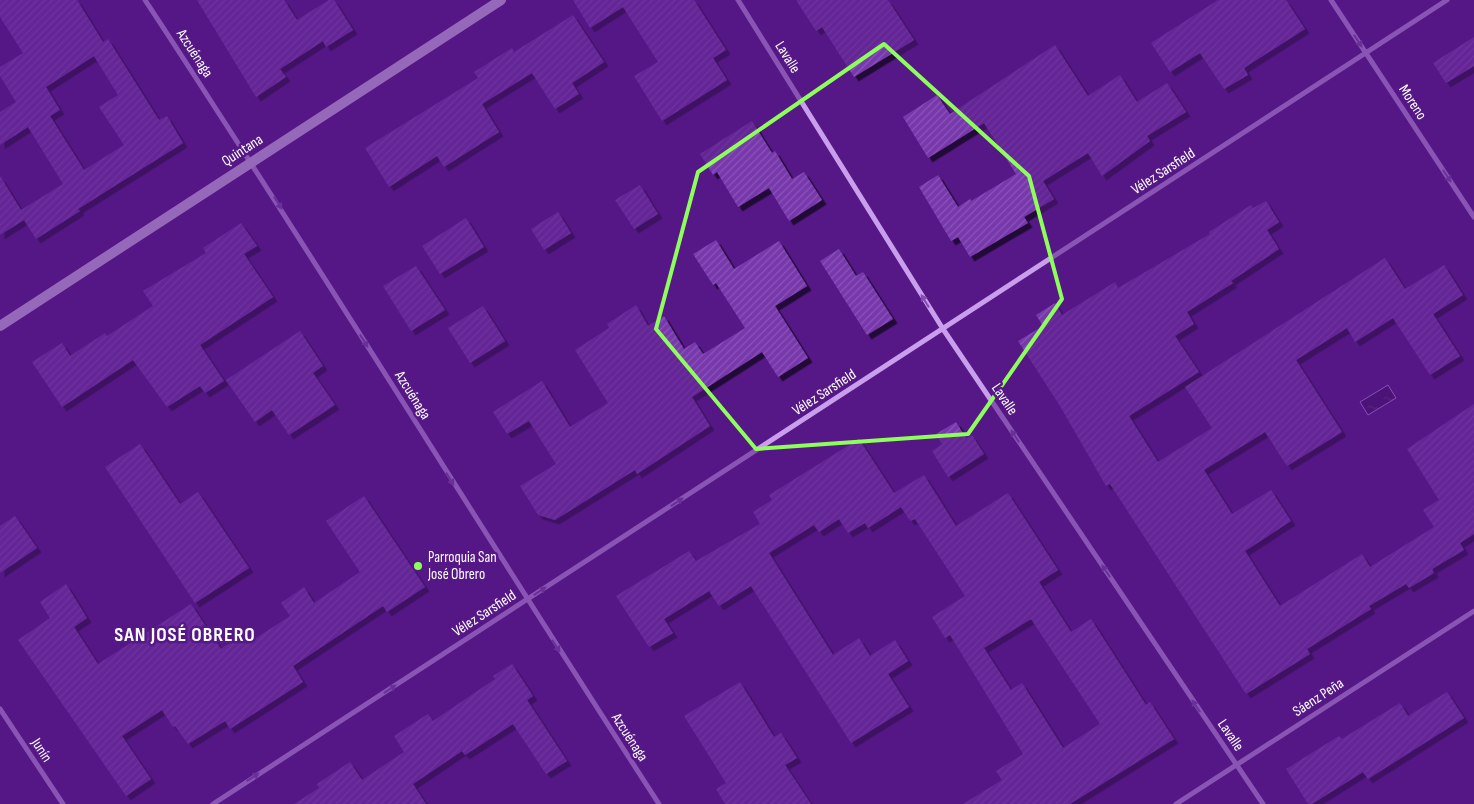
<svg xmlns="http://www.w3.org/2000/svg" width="1474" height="804" viewBox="0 0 1474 804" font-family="'Sofia Sans Condensed',sans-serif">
  <defs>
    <pattern id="water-ripples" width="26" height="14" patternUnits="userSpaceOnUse" patternTransform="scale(1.25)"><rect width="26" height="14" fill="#3f0f64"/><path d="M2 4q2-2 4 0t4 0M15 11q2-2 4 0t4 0" fill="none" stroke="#5c337b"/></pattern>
    <pattern id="building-hatch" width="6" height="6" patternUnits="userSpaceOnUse" patternTransform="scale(1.25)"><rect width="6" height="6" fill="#7737ac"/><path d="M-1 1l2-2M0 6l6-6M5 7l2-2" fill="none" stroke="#8b55b8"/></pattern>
    <filter id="shadow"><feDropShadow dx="4.5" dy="4.5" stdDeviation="0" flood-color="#0009"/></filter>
  </defs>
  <rect width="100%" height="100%" fill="#551886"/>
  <path fill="url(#water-ripples)" stroke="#c291f0" d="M1388,385L1396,398L1368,415L1360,402Z"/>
  <path fill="url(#building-hatch)" fill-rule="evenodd" filter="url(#shadow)" d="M0,0H77L103,42L108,39L159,120L167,116L183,143L78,209L80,211L36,239L24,220L0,235V176L21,210L63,184L28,127L0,145V112L16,102L0,76V67L23,53L0,17ZM94,56L118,95L99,107L124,145L84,170L50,116L60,110L46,87Z
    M197,0H284L297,20L329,0H334L353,30L326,47L323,41L280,69L286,77L256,97Z
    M573,0H694L726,50L713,58L727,80L662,121L634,76L658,62L623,7L590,28Z
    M796,0H888L914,40L854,77L822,27L816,31Z
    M1218,0H1286L1305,29L1244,68L1248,75L1224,89L1200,53L1170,72L1151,43Z
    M573,15L604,62L572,83L579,94L555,109L532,73L482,104L499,132L444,167L437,156L389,187L365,148L478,78L474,72L512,48L514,52Z
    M1474,37V66L1446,83L1433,63Z
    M1055,45L1088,96L1120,75L1137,102L1167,83L1186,112L1147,136L1150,141L1102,176L1088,153L1043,181L1054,199L1024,217L1028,223L970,257L958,237L951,241L919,187L938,175L958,207L970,199L971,201L1016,174L984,123L928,158L903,117L937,95L950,114Z
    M752,121L772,153L775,151L792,179L804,172L822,200L789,221L769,188L738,207L717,172L713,175L700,154Z
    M640,185L658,214L634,229L615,200Z
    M1266,201L1279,222L1267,230L1279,249L1231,281L1233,283L1187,312L1194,324L1175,336L1199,372L1129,416L1158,462L1212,428L1185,387L1385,258L1405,289L1444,265L1463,295L1433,314L1460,356L1430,375L1393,318L1355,342L1347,328L1296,360L1342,432L1287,466L1265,432L1204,470L1232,514L1271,490L1291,521L1245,551L1280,606L1362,554L1370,567L1434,527L1423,510L1439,500L1407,449L1474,404V534L1460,543L1464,550L1432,569L1434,573L1409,588L1406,584L1369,606L1371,609L1307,649L1310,654L1246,694L1110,484L1106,486L1060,406L1018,341L1043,326L1036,315L1055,303L1062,315L1115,282L1118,288L1210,234L1209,232L1251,205L1253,208Z
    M558,212L571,233L544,250L531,229Z
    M466,218L484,247L440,274L422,246Z
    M241,223L257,246L244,254L273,297L200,345L224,381L205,393L200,386L167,407L133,360L62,407L32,362L62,343L70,356L105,333L107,336L153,306L143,291L206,253L203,248Z
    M716,240L734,269L779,241L807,286L775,306L808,358L778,377L762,352L692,397L710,426L637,474L635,470L555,520L538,515L520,486L556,464L529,421L507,434L493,412L542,381L570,427L608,403L575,350L609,328L607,324L636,305L648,326L664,316L684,349L695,342L703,354L745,328L716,283L713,285L693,254Z
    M839,249L856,276L863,272L893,319L867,335L820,261Z
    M416,266L445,310L411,331L383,286Z
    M483,306L505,341L470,363L448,328Z
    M300,331L323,366L313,373L335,405L289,435L272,410L255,422L226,380Z
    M956,422L966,438L972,435L984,454L948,477L932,451L942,444L936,434Z
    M859,439L894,493L924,475L956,526L1008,493L1058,570L1039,582L1071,632L1091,619L1146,705L1150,702L1174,739L1070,804H963L1002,780L996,771L1023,754L950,635L945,638L932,617L965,596L915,519L910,521L901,507L868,528L865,523L848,533L839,519L819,532L814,525L769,553L833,655L859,638L870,656L895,640L908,661L888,674L909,707L851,743L751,586L719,606L709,591L664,619L673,633L649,647L616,596L689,551L696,561L760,524L753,512L772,500L769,495ZM1031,619L1100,724L1063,748L1022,683L1011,690L984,648Z
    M140,444L180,504L198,492L249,568L195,603L105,467Z
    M364,496L425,587L387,612L383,606L293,666L303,682L230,729L225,721L188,744L175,726L173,727L162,710L122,736L151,779L126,796L18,640L50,618L40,602L66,584L87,618L74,627L98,664L191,604L221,649L241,635L247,644L290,616L281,603L304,587L314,603L360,572L326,521Z
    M15,516L37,548L0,573V526Z
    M512,664L533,696L527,700L567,761L546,774L513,724L465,755L462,751L413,784L426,804H294L319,788L317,784L350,762L362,780L404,752L394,736L428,714L433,721L495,679L493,676Z
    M740,682L774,737L781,733L797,758L785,765L811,804H725L716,789L726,783L684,716Z
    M1447,692L1464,718L1368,779L1363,772L1312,804H1308L1286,769L1339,736L1342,739L1400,703L1408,716Z"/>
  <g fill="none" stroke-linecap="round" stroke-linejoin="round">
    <path stroke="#c99eed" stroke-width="5" d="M145,0C320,266 486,537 659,804
      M738,0L943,329L1263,804
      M1331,0L1474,217
      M0,709L63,804
      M213,804L1447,0
      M1176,804L1474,611"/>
    <path stroke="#e5cbf9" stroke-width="10" d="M0,326L501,0"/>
  </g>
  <defs><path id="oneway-solid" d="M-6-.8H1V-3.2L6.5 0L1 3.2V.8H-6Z" transform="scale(1.25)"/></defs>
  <g fill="#834eaf">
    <use href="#oneway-solid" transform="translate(1358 41) rotate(57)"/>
    <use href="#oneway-solid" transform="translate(1447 176) rotate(57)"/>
    <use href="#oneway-solid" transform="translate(278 203) rotate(58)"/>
    <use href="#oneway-solid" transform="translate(925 301) rotate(-122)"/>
    <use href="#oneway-solid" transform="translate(364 341) rotate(58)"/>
    <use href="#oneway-solid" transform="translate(1015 436) rotate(-124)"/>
    <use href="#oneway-solid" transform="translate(450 479) rotate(58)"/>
    <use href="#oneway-solid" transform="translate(677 502) rotate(-33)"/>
    <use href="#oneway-solid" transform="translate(1106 571) rotate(-124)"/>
    <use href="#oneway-solid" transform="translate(540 591) rotate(-33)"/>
    <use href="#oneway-solid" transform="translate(556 646) rotate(57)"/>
    <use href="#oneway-solid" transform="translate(390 689) rotate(-33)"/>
    <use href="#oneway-solid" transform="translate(1196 706) rotate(-124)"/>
    <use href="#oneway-solid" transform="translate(253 777) rotate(-33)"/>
  </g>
  <path d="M0 0H1474V804H0ZM884,44L1029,176L1062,299L968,434L756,449L656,329L698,172Z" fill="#551886" fill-opacity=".55" fill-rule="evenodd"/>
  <path fill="none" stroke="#8cff5a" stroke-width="4" stroke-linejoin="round" d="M884,44L1029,176L1062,299L968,434L756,449L656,329L698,172Z"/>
  <circle fill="#8cff5a" stroke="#551886" stroke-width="2" cx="418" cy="566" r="5"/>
  <g text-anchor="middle" stroke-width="5" stroke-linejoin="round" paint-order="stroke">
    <g font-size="15" fill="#fff" stroke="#551886">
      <text transform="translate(195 53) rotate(57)" y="5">Azcuénaga</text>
      <text transform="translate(788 57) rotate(58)" y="5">Lavalle</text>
      <text transform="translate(1413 102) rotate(57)" y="5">Moreno</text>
      <text transform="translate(242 150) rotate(-33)" y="5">Quintana</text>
      <text transform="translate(1163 171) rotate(-33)" y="5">Vélez Sarsfield</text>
      <text transform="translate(824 392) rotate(-33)" y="5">Vélez Sarsfield</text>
      <text transform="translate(413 395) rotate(58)" y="5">Azcuénaga</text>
      <text transform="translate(1005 399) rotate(56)" y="5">Lavalle</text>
      <text transform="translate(484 613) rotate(-33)" y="5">Vélez Sarsfield</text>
      <text transform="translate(1318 697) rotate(-33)" y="5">Sáenz Peña</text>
      <text transform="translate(1231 735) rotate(56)" y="5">Lavalle</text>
      <text transform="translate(630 737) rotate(57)" y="5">Azcuénaga</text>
      <text transform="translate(42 750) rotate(57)" y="5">Junín</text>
    </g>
    <g font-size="15" fill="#fff" stroke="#551886" text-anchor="start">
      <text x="428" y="562">Parroquia San<tspan x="428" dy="17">José Obrero</tspan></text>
    </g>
    <g font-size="20" font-weight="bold" letter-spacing="1" fill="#fff" stroke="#551886">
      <text x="185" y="641">SAN JOSÉ OBRERO</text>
    </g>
  </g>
</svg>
